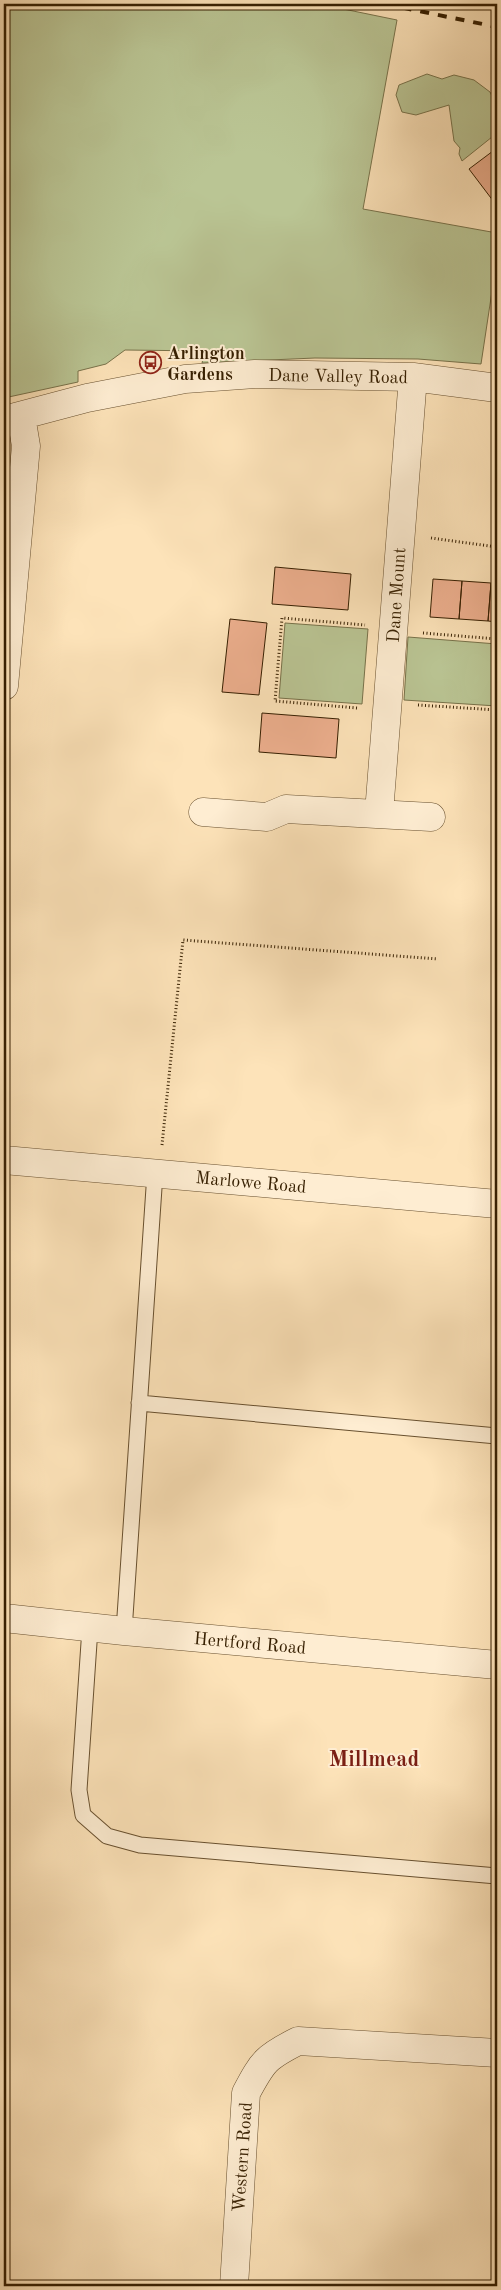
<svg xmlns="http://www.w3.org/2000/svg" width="501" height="2290" viewBox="0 0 501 2290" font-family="'Old Standard TT',serif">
  <rect width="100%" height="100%" fill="#fde3b9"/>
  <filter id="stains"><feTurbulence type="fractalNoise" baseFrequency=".004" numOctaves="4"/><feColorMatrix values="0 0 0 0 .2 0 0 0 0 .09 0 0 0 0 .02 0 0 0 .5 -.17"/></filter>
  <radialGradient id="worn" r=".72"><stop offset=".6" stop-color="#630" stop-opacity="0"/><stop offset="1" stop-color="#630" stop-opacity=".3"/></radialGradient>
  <path fill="#bac594" stroke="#78724a" d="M4,4H319L397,20L363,209L497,233V258L481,364L418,359L315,358L202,363L205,351L125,350L106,364L78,371V382L4,398Z
    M427,74L442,79L454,75L474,80L490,92L494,100H497V133L462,161L459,154L460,148L454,141L449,105L416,115L402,112L396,95L399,85Z
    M285,623L368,629L362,704L279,698Z
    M408,637L497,644V706L404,700Z"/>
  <path fill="#edaf8e" stroke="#361f01" d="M497,148V206L469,169Z
    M275,567L351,574L348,610L272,604Z
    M433,579L462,581L459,619L430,617Z
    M462,581L491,583L488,621L459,619Z
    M491,583L497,584V622L488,621Z
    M230,619L267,623L259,695L222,692Z
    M262,713L339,719L336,758L259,752Z"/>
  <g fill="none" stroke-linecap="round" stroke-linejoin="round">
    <defs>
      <path id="lane" d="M139,1403L497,1436
        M90,1628L79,1790L83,1815L107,1836L140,1845L497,1876
        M124,1631L155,1173"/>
      <path id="street" d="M4,420L87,398L185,379L255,374L413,377L497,388
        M4,686L26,446L21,416
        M203,812L267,817L286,809L431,817
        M379,813L413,377
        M4,1160L497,1204
        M4,1618L124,1631L497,1665
        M234,2286L246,2093C263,2061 266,2057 298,2041L497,2053"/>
    </defs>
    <use href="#lane" stroke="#68502f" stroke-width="17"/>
    <use href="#street" stroke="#68502f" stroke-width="29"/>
    <path stroke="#361f01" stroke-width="3" stroke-dasharray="1 2.5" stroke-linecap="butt" d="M431,538L497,547
      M423,633L497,639
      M418,705L497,710
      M357,708L275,701L282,618L365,625
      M162,1145L183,940L438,959"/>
    <use href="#lane" stroke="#feedd2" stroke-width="15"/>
    <use href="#street" stroke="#feedd2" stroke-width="28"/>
    <path stroke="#361f01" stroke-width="4" stroke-dasharray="9 9" stroke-linecap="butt" d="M385,4L497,27
      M486,4L497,6"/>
  </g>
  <defs>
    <symbol id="bus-ring" viewBox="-11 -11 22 22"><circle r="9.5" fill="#feedd2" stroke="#8f2418" stroke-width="1.5"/><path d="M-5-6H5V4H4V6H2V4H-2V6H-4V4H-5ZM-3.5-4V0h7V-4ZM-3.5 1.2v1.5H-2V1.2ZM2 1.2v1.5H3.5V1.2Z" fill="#8f2418"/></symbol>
  </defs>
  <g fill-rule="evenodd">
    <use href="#bus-ring" x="138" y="350" width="25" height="25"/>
  </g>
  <g text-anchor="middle" stroke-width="4" stroke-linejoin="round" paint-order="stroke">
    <g font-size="18" font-weight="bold" fill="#361f01" stroke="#feedd2" text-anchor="start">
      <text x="167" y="359">Arlington<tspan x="167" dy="21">Gardens</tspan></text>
    </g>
    <g font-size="18" fill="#361f01" stroke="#feedd2">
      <text transform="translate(338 376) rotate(1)" y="6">Dane Valley Road</text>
      <text transform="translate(396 595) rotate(-86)" y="6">Dane Mount</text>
      <text transform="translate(251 1182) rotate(5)" y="6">Marlowe Road</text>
      <text transform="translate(250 1643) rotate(5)" y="6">Hertford Road</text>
      <text transform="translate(242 2157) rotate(-86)" y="6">Western Road</text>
    </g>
    <g font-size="22" font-weight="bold" fill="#7a1f14" stroke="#feedd2">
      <text x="374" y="1766">Millmead</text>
    </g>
  </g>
  <rect width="501" height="2290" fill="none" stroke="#fde3b9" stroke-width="20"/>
  <rect x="5" y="5" width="491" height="2280" fill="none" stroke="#361f01" stroke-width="2.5"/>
  <rect x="10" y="10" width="481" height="2270" fill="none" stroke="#361f01"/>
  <rect width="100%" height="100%" filter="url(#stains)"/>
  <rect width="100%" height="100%" fill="url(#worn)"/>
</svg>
